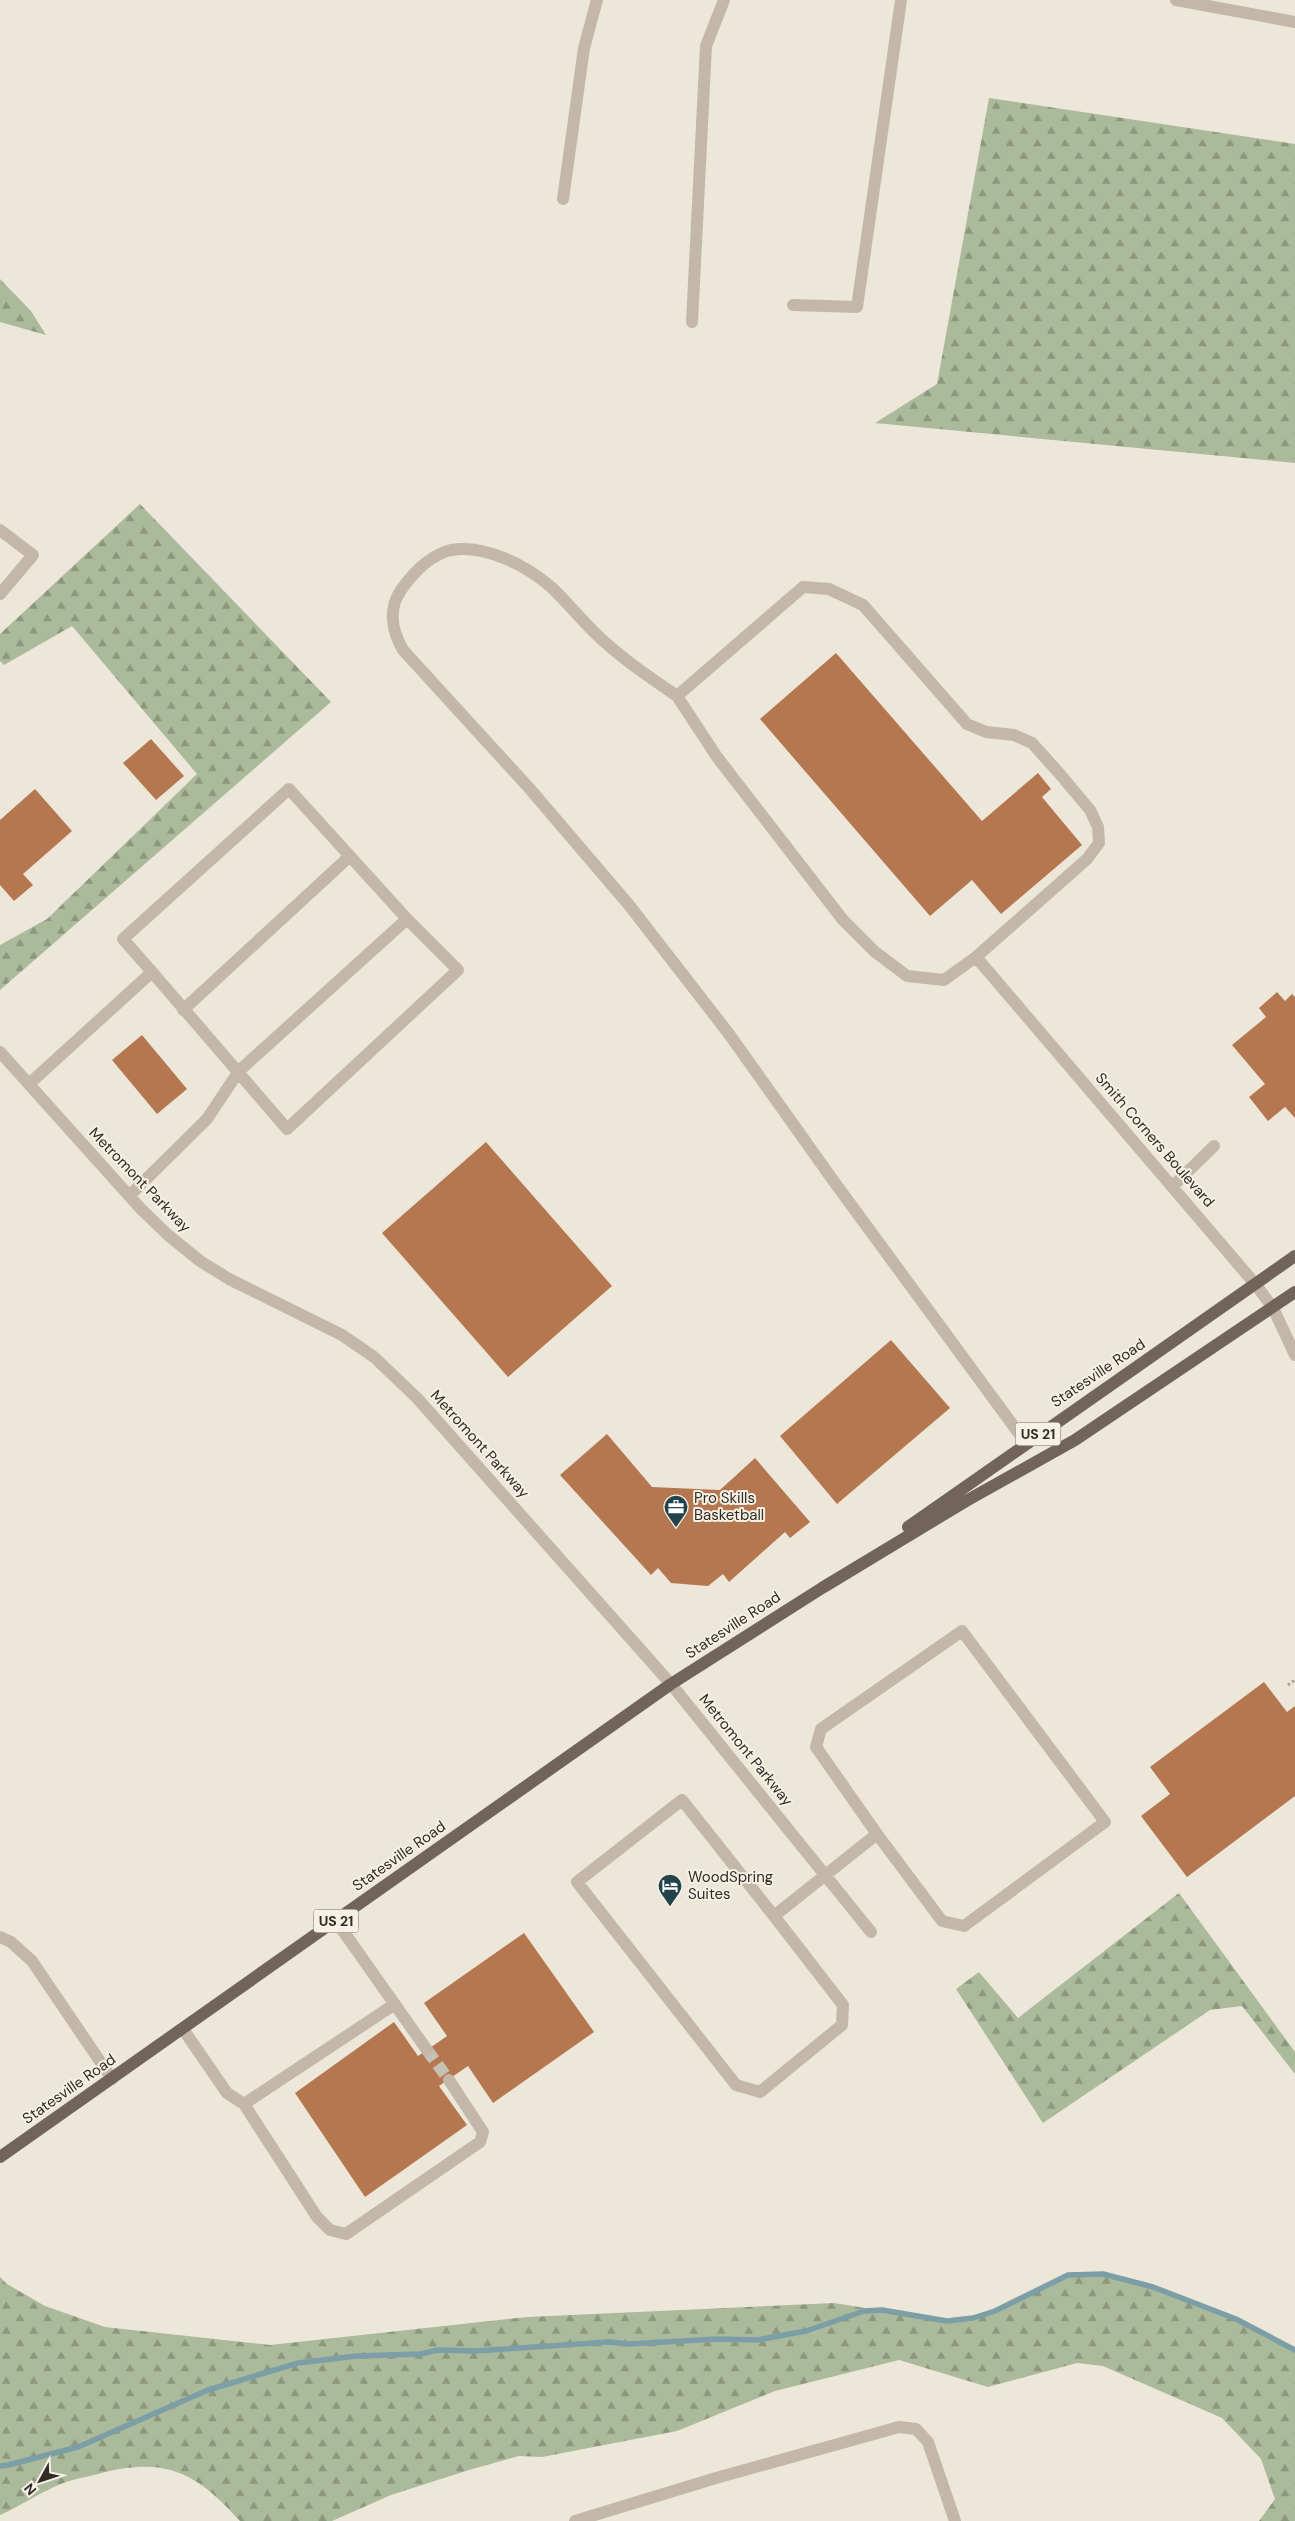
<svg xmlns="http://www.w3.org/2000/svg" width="1295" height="2521" viewBox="0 0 1295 2521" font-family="'DM Sans',sans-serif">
  <defs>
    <pattern id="forest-firs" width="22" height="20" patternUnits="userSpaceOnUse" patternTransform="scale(1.25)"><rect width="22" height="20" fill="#abba9b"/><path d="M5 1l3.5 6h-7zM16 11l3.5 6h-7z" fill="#8c977e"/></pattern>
  </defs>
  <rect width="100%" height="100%" fill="#ede7d9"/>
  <path fill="url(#forest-firs)" d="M989,98L1295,144V463L875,423L937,384Z
    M0,279L31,311L46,335L0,322Z
    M140,504L331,702L0,990V945L47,919L197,774L72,626L4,665L0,661V634Z
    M1179,1893L1295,2052V2074L1242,2006L1210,2010L1043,2123L956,1989L979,1972L1018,2018Z
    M1103,2274L1153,2287L1236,2319L1295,2350V2521H1259L1275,2499L1261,2459L1222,2418L1103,2366L1077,2363L988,2387L899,2360L775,2391L677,2431L542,2457L519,2456L469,2470L391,2495L332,2521H240C195,2471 164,2456 98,2474C86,2477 73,2479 61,2484C40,2492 21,2506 0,2515V2277L7,2284L45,2306L105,2327L270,2345L527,2317L834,2303L947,2321L973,2318L995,2311L1068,2275Z"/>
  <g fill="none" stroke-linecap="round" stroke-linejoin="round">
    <path stroke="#7c9ea6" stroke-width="5.5" d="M0,2466L8,2465L78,2447L208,2390L298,2363L357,2356L421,2354L437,2350L475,2351L609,2342L629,2344L718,2339L757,2340L806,2331L864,2311L882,2310L947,2321L973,2318L995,2311L1068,2275L1103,2274L1153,2287L1236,2319L1295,2350"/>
  </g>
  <path fill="#b5774f" d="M836,653L982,821L1038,773L1051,789L1042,797L1082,845L1001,914L972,880L930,916L760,719Z
    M151,739L184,776L156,800L123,763Z
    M35,789L72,831L23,874L33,885L14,901L0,885V820Z
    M1277,992L1285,1001L1292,994L1295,997V1118L1285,1107L1268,1121L1249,1097L1265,1084L1232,1045L1266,1017L1259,1008Z
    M142,1035L187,1089L157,1114L112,1060Z
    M486,1142L612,1286L508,1377L382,1233Z
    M891,1340L950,1408L837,1504L780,1436Z
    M607,1434L652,1487L720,1490L755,1458L810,1522L790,1538L785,1532L729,1582L723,1574L708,1586L671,1583L658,1568L651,1575L560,1475Z
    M1264,1682L1287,1712L1295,1706V1796L1187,1877L1141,1816L1170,1794L1150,1767Z
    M524,1933L594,2032L493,2103L468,2066L439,2086L467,2125L365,2197L295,2093L394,2022L418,2056L427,2050L447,2036L424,2003Z"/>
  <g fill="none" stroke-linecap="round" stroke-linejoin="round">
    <path stroke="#c7c1b5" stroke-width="12" stroke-dasharray="12 6" stroke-linecap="butt" d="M427,2050L449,2080"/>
    <path stroke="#afa291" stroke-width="3" stroke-dasharray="2.5 2.5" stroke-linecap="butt" d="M1288,1685L1295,1680"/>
    <path stroke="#c3b8a7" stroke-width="12" d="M1176,0L1295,22
      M563,199L584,48L597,0
      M793,305L857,307L901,0
      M692,322L706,46L724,0
      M0,530L33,555L0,594
      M803,587L829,589L863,605L967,724L986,732L1014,735L1032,743L1059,773L1090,810L1098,827L1099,843L1087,859L976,957L944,980L907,976L874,951L843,920L717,757L677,696Z
      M677,696C648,676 618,656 593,631C579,617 566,601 551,587C526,565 484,544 451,550C430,555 413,573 401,590C388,609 392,631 403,650L530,789L629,905L729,1034L835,1183L1026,1443
      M976,957L1256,1285L1273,1308L1295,1355
      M152,972L287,1129L458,970L407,919
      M183,1010L350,856
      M0,1052L141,1209L168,1235L200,1261L229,1279L342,1335L374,1357L417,1398L671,1684L871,1932
      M29,1084L152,972L123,939L289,789L407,919L239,1071L207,1119L129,1196
      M1173,1186L1214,1146
      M774,1916L843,2005L842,2025L760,2092L736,2085L577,1882L682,1800L774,1916L877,1834L942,1921L964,1926L1105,1822L962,1631L821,1729L816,1747L877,1834
      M336,1921L427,2050
      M0,1937L11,1942L32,1961L112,2079
      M183,2029L227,2093L244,2104L395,2004
      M244,2104L317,2217L330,2230L346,2234L480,2142L483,2132L449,2080
      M575,2521L716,2478L899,2427L916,2429L928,2442L955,2521"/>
    <path stroke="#716559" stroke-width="12" d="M908,1527L1295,1256
      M0,2157L671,1684L822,1588L966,1501L1075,1440L1295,1292"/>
  </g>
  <defs>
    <symbol id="office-pin" viewBox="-11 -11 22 30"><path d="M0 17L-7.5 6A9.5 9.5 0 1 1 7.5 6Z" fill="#22434c" stroke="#f6f0e5"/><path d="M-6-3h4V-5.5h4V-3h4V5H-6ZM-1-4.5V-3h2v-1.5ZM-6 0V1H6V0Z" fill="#fff"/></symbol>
    <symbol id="hotel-pin" viewBox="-11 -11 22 30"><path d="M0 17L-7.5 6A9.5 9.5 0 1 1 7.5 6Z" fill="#22434c" stroke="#f6f0e5"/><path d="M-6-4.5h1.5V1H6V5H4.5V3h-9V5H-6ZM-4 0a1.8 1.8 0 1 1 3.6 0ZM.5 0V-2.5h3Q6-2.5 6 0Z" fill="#fff"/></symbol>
  </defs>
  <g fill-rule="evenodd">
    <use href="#office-pin" x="662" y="1493" width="28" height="38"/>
    <use href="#hotel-pin" x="656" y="1872" width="28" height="38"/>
  </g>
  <g text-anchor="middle" stroke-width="4" stroke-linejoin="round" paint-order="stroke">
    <g fill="#f6f0e5" stroke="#6c665f" stroke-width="1">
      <rect x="1015.5" y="1422.5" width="45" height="23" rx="4"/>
      <rect x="313.5" y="1909.5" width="45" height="23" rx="4"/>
    </g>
    <g font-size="14" font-weight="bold" fill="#312b26">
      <text x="1038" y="1439">US 21</text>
      <text x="336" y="1926">US 21</text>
    </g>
    <g font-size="15" fill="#312b26" stroke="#f6f0e5">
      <text transform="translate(1155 1140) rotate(49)" y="5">Smith Corners Boulevard</text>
      <text transform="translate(140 1180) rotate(46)" y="5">Metromont Parkway</text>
      <text transform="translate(1098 1373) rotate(-34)" y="5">Statesville Road</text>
      <text transform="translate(480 1444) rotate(48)" y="5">Metromont Parkway</text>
      <text transform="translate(733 1625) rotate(-33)" y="5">Statesville Road</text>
      <text transform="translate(746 1750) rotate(51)" y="5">Metromont Parkway</text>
      <text transform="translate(399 1856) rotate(-35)" y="5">Statesville Road</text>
      <text transform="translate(69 2089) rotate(-35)" y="5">Statesville Road</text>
    </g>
    <g font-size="15" fill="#312b26" stroke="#f6f0e5" text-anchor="start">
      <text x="694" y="1503">Pro Skills<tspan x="694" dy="17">Basketball</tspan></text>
      <text x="688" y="1882">WoodSpring<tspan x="688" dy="17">Suites</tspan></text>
    </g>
  </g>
  <g transform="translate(40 2481) rotate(230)" stroke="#f6f0e5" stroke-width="4" paint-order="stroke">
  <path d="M0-4L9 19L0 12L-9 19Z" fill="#312b26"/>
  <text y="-8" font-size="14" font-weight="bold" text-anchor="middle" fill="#312b26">N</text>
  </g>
</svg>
